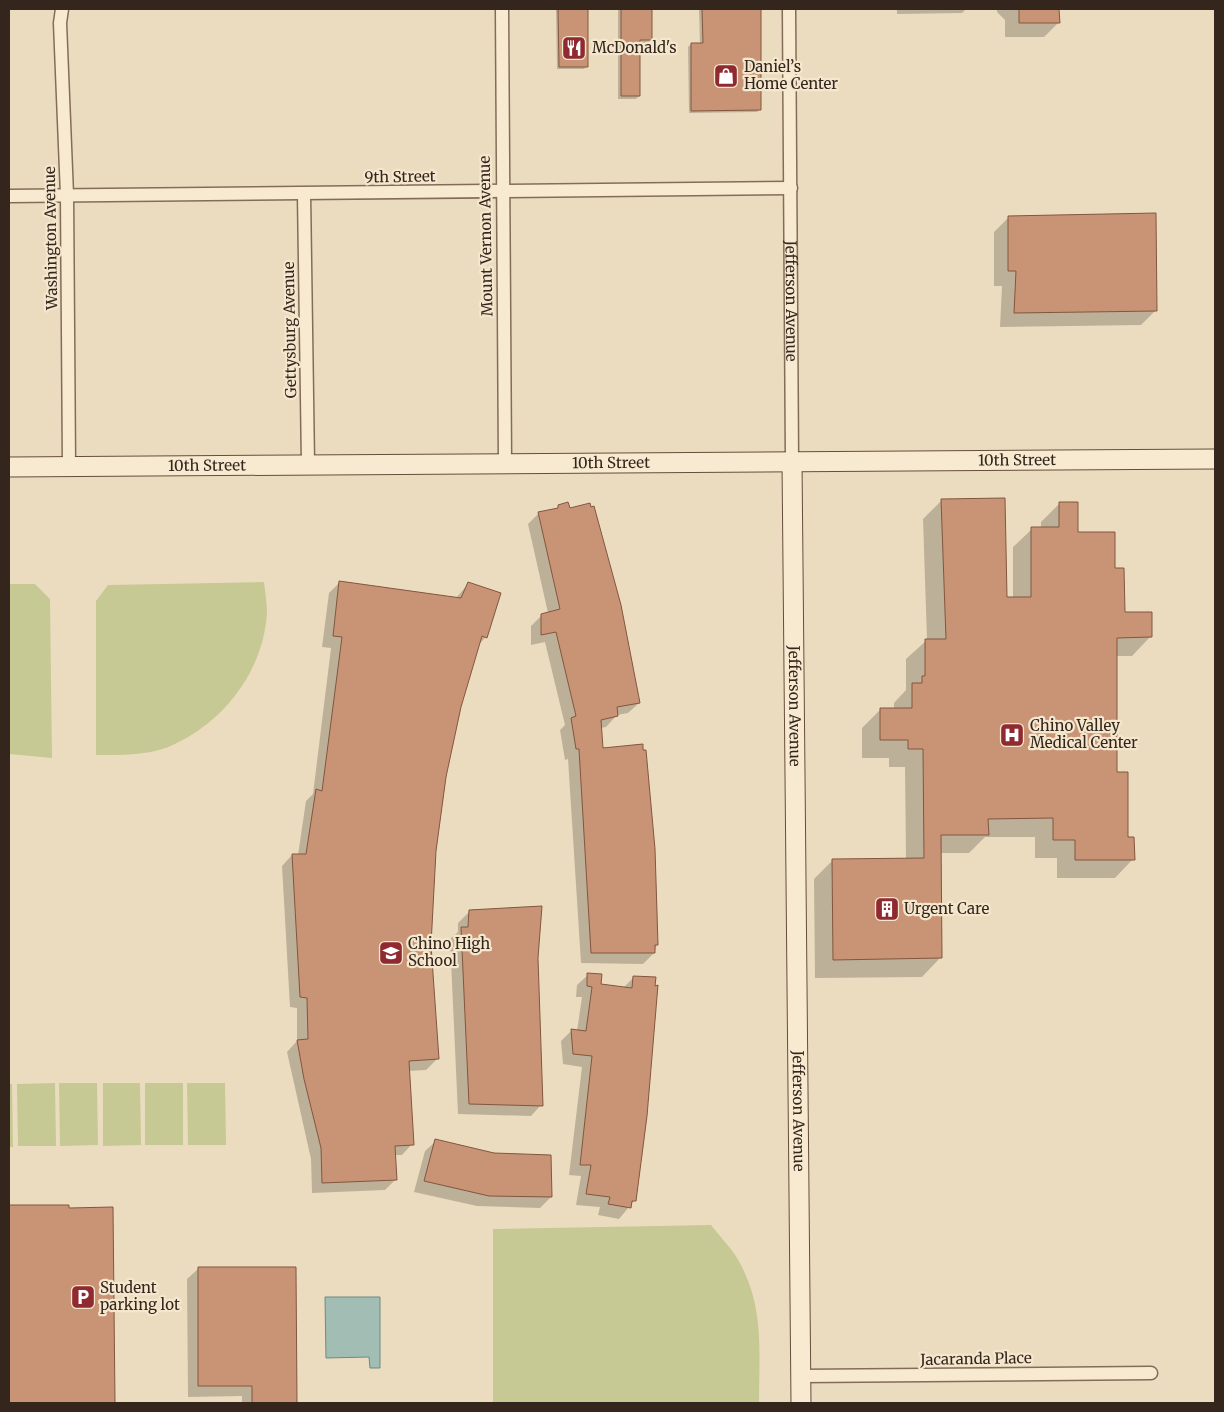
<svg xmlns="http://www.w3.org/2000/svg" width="1224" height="1412" viewBox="0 0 1224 1412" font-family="Merriweather,serif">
  <rect width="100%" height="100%" fill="#ecdcbf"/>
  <path fill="#c6c994" d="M264,582C265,592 267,603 267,612C264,669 226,720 175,744C151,756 122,755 96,755V601L108,585Z
    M9,584H35L50,599L52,758L9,754Z
    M55,1083L56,1146H18L17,1084Z
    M59,1083H97L98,1145L60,1146Z
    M103,1083H140L141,1145L103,1146Z
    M145,1083H183V1145H145Z
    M187,1083H225L226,1145H188Z
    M9,1084H12L13,1147H9Z
    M711,1225C719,1236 730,1246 737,1258C765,1305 759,1351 759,1403H493V1229Z"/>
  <path fill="#a2beb4" stroke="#6a8b81" d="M325,1297H380V1368H370L369,1357L326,1358Z"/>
  <path fill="#0003" d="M556,9H587V66L584,69H557Z
    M618,9H651V39L648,43H639V96L636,99H618Z
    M699,9H760V109L757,112L689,113L688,47L691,44H700Z
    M893,9H966L962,13L897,14V10Z
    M997,9H1058V23L1044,37H1005V20L997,12Z
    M1009,217L1155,311L1141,325L1000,327L1002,286H994V232Z
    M942,500L1006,598H1013V547L1032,529H1041V522L1060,503L1077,533L1114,569L1123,614L1150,637L1132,656H1116V773L1127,838L1133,859L1115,878H1057V858H1035V837H985L969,853H939L940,958L922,977L815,978L814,879L833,860H906L905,767H889V758H862V728L881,709H894V703L906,690V659L927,640L923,519Z
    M559,506L639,703L628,713L617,715L606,727L600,728L602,749L657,944L654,953L643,964L581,963L568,759L565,760L560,730L565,725L545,642L531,645V626L542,615L548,613L528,524L539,513L555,510Z
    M340,582L456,598L469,583L486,637L479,644L460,707L444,777L434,851L430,945L437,1059L426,1070L408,1071L412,1144L402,1155H394L396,1179L385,1190L312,1193L311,1159L287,1052L297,1041V1008L290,1007L282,866L292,855H298L306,801L313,794L331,648L322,647L329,593Z
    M469,912L537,958L541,1105L531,1116L458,1114L450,939L458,932V923Z
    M588,975L600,985L623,988L634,977V1201L619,1219L598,1215L600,1207L576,1205L581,1176L569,1175L582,1067L563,1064L561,1041L571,1031H577L582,997H576L577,985Z
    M436,1141L551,1197L540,1208L477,1206L414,1192L425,1151Z
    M9,1206H68V1209H112L114,1403H9Z
    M198,1269L296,1403H318H242V1396L188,1397L187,1279Z"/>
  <path fill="#c99476" stroke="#82563f" d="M558,9H588V67H559Z
    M621,9H652V40H640V96H621Z
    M702,9H761V110L691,111V43H703Z
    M1019,9H1059L1060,23H1019Z
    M1156,213L1157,311L1014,313L1016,271H1008V216Z
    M1005,498L1007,597H1031V527H1059V502H1078V532H1115V568H1124L1125,612H1152V637L1117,638V772H1128V837H1134L1135,860H1075V840H1053V818L988,819L989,835H941L942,958L833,960L832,859L924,858L923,749H908V740H880V708H912V683H922V676H925V639H946L941,499Z
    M568,502L570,508L590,503L591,507L594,506L621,605L640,703L617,707L618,716L601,720L603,748L643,744V750H646L655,849L658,945H655V953H591L579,749H576L571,718L576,716L556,632L541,635V614L560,609L538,512L558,508V505Z
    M339,581L461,598L468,582L501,593L487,638L482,636L461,707L446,777L436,851L431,945L439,1059L409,1061L414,1145L395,1146L397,1180L322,1183L321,1148L304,1079L297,1040L308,1039L307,998L300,997L292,854H306L316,789L322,791L342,637L333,636Z
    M542,906L538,958L543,1106L469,1104L461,927H468L469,910Z
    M587,973L602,974L601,984L632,988L633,976L656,977L655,986L658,985L647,1116L636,1201H632L631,1208L608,1204L610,1197L586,1194L591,1165H580L592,1056L573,1054L571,1029L586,1031L592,987L587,986Z
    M435,1139L494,1153L551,1155L552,1197L489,1196L424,1181Z
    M9,1205H69V1208L113,1207L115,1403H9Z
    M198,1267H296L297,1403H252V1386H198Z"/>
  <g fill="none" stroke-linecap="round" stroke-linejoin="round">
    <defs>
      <g id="street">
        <path d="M62,9L60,23L67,195L69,466"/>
        <path d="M502,9L505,463"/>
        <path id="s1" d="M789,9L792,461"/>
        <path d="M304,194L308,464"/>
        <path d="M9,196L791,188"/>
        <path d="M801,1376L1151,1373"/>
      </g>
      <g id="secondary">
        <path id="s2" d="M792,461L801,1403"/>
        <path id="s3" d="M9,467L1215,459"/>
      </g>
    </defs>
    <use href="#street" stroke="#846d58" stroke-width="15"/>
    <use href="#secondary" stroke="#654e3b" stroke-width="21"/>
    <use href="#street" stroke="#f7ead1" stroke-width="12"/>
    <use href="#secondary" stroke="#f7ead1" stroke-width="19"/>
  </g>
  <defs>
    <symbol id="restaurant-square" viewBox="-11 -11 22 22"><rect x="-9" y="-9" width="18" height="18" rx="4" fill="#902a31" stroke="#f4e7ce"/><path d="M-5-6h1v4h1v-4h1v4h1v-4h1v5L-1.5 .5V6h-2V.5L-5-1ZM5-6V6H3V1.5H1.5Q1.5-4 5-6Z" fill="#fff"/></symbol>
    <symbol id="shop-square" viewBox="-11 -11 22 22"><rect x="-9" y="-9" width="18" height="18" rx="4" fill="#902a31" stroke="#f4e7ce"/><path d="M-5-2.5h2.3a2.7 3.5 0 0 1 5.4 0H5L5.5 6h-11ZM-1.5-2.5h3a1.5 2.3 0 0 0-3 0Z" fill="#fff"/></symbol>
    <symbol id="hospital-square" viewBox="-11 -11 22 22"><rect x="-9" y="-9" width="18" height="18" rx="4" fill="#902a31" stroke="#f4e7ce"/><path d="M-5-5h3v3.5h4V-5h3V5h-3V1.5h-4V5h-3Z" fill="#fff"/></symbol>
    <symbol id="building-square" viewBox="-11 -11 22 22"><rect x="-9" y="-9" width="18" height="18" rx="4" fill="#902a31" stroke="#f4e7ce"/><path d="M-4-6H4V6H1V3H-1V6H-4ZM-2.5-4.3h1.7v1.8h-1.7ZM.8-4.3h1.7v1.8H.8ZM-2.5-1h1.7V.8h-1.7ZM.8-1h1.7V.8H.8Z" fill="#fff"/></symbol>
    <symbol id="school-square" viewBox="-11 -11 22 22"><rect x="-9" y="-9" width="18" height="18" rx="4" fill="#902a31" stroke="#f4e7ce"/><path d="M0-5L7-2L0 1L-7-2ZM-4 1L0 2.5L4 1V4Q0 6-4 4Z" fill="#fff"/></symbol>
    <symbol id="parking-square" viewBox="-11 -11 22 22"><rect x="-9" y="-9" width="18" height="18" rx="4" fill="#902a31" stroke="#f4e7ce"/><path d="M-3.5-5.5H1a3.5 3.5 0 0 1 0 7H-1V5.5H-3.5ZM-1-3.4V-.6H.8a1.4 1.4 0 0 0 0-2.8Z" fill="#fff"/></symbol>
  </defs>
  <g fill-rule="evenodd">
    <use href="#restaurant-square" x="560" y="34" width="28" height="28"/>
    <use href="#shop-square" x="712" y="62" width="28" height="28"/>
    <use href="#hospital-square" x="998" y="721" width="28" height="28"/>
    <use href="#building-square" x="873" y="895" width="28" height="28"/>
    <use href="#school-square" x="377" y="939" width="28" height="28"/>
    <use href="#parking-square" x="69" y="1283" width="28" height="28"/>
  </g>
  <g text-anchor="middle" stroke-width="4.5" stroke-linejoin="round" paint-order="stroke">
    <g font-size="15" fill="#34261c" stroke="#f4e7ce" text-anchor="start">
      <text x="592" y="53">McDonald's</text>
      <text x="744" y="72">Daniel’s<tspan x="744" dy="17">Home Center</tspan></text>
      <text x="1030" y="731">Chino Valley<tspan x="1030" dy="17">Medical Center</tspan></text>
      <text x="904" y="914">Urgent Care</text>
      <text x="408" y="949">Chino High<tspan x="408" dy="17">School</tspan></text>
      <text x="100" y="1293">Student<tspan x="100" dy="17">parking lot</tspan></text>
    </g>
    <g font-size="15" fill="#34261c" stroke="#f4e7ce">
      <text transform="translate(400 177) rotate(-1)" y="5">9th Street</text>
      <text transform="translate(486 236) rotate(-91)" y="5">Mount Vernon Avenue</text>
      <text transform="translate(51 238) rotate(-91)" y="5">Washington Avenue</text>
      <text dy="5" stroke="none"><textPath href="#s1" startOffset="292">Jefferson Avenue</textPath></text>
      <text transform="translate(290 330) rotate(-91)" y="5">Gettysburg Avenue</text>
      <text dy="5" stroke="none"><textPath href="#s3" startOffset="1008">10th Street</textPath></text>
      <text dy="5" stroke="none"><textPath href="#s3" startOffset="602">10th Street</textPath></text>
      <text dy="5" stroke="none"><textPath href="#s3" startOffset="198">10th Street</textPath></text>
      <text dy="5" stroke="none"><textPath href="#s2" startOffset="245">Jefferson Avenue</textPath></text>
      <text dy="5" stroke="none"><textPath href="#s2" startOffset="650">Jefferson Avenue</textPath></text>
      <text transform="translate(976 1359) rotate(-1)" y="5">Jacaranda Place</text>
    </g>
  </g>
  <rect width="1224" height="1412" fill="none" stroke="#34261c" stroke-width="20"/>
</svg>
